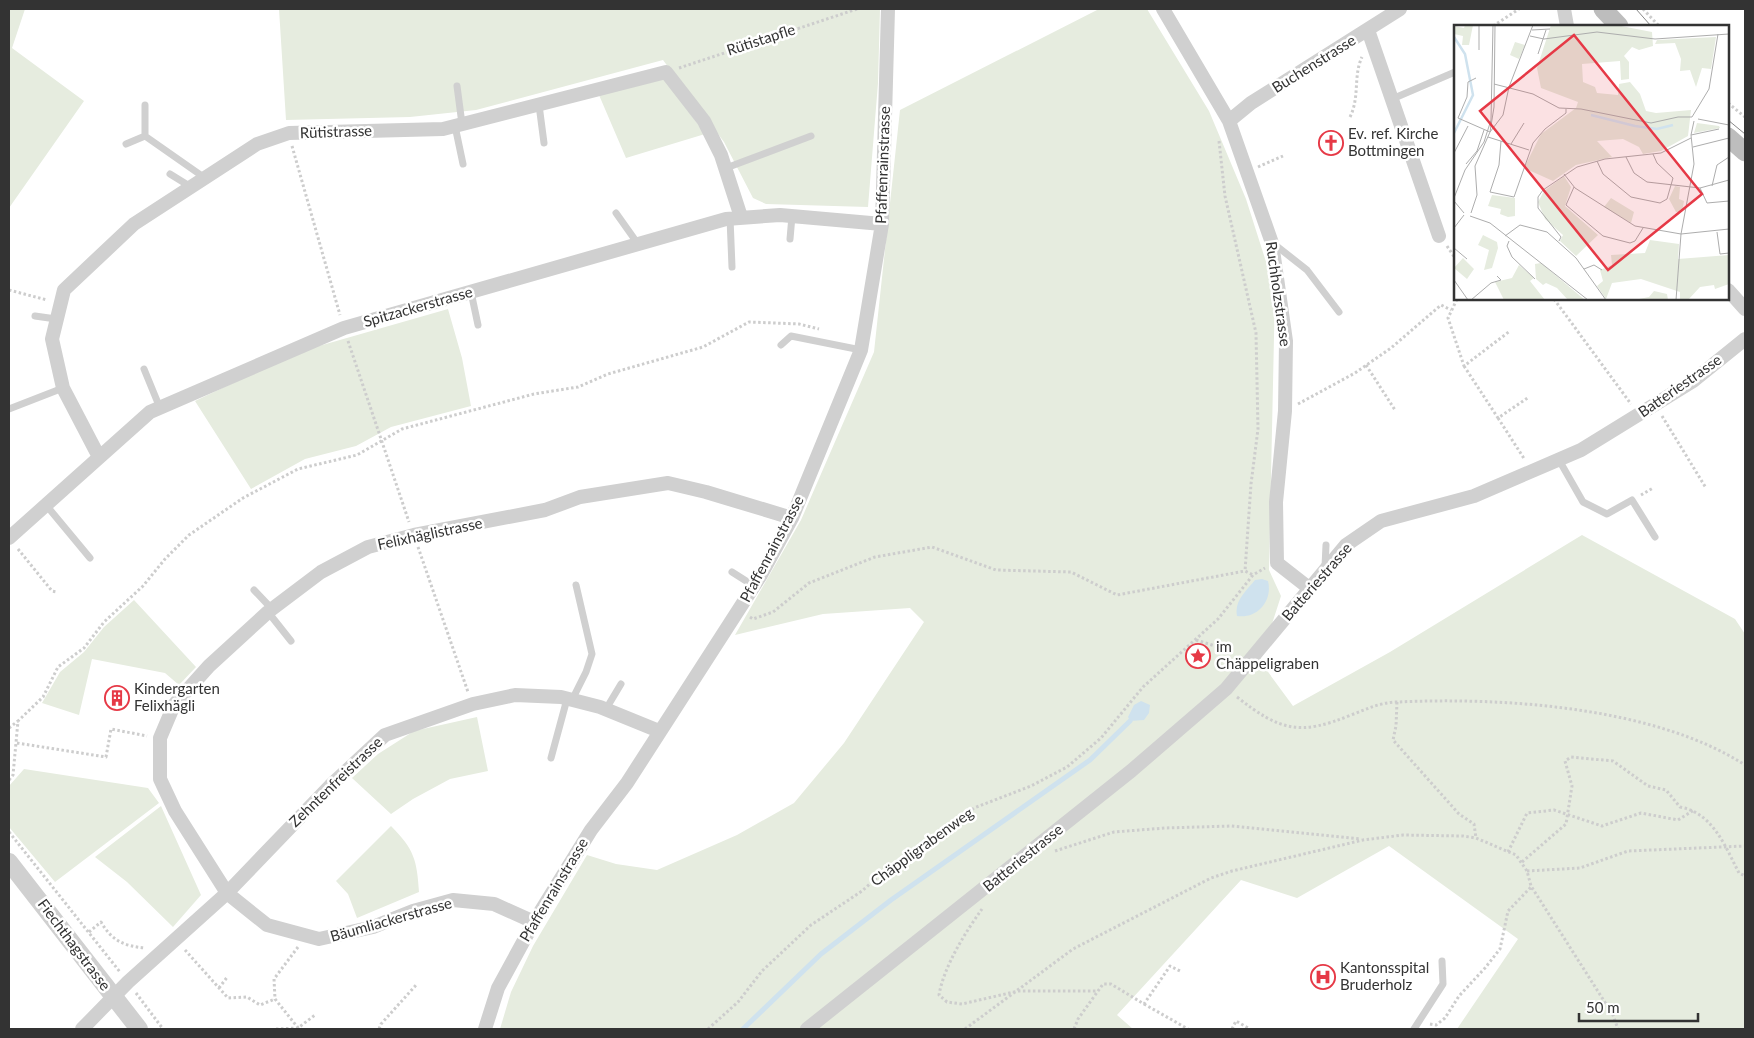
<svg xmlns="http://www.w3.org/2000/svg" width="1754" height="1038" viewBox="0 0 1754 1038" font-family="Lato,sans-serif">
  <rect width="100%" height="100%" fill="#fff"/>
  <path fill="#e6ecdf" d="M9,9H25L12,48L84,101L9,208Z
    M279,9H880L878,83L868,207L766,204L753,198L724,142L663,60L476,110L410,117L286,120Z
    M1099,9H1147L1209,111L1246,199L1275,290L1269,570L1281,596L1260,661L1293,706L1390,652L1582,535L1735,619L1745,634V1029H1457L1518,939L1389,846L1297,898L1241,880L1117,1015L1133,1029H500L511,992L533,946L587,855L616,864L657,870L737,835L794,803L844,743L924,622L910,608L823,614L735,635L801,520L874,352L900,110Z
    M664,78L705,134L626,158L599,95Z
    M448,309L462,358L471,406L391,427L356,446L305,459L251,489L195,401L298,352Z
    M134,600L196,667L179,685L165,673L92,659L79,715L42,703L60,672L84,652L104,627Z
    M477,717L488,771L450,779L413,799L391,814L352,778L378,754L414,731Z
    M24,769L148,788L159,803L55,882L9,827V786Z
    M161,806L201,895L173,927L127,882L95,857Z
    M391,826C414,849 417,860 419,892L357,918L348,894L336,881Z"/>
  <path fill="#cfe2ee" d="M1262,579L1268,581C1273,601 1257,619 1237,616C1234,601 1246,591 1255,580Z
    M1141,701L1150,705L1149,713L1144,720L1130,721L1128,717L1134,705Z"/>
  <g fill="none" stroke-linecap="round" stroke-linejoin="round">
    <path stroke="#cfe2ee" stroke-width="5" d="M743,1029L821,954L891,900L1090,760L1130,721"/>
    <path stroke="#cdcdcd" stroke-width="3" stroke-dasharray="2.5 2.5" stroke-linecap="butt" d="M1643,9L1659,26
      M1493,26L1519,9
      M679,68L857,9
      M1728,103L1745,117
      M1350,117C1360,97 1353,76 1362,57
      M1219,141L1225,196L1256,333L1258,429L1251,484L1245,571
      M292,146L340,315
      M1258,167L1283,156
      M1447,246L1455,258
      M9,290L47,300
      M1457,299L1448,318L1464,366L1510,331
      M1554,299L1631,404
      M348,341L409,522
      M1366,365L1395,410
      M1464,366L1498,418L1529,397
      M1298,404L1355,373L1391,348L1441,305L1451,310
      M1662,416L1706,488
      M1498,418L1525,460
      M1641,495L1653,488
      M418,547L468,692
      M18,549L52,591L57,592
      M750,617L753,619L773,612L809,583L875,557L932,547L996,570L1071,572L1117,595L1245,571L1253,575
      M1196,640L1228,650L1230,663
      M1237,697C1280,731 1300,736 1351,715C1367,709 1381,702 1398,702C1504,697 1655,707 1745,765
      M1397,702L1396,726L1393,740L1459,814L1474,824L1476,838
      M9,728L18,721
      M17,743L106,757L111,729L147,736
      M9,780L13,775L18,721L43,697L58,667L84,648L104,622L143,586L165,559L189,535L243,498L298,469L357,455L402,429L534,394L578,387L608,374L703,347L749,322L799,324L819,329
      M9,832L120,972
      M1055,851L1114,832L1165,828L1231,826L1360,839
      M1508,852L1527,813L1554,810L1602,826L1641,813L1678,820L1694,810
      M1522,862L1566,824L1572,786L1565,761L1571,757L1613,761L1648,786L1666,790L1680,807C1713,813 1725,846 1739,873L1745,876
      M1527,871L1580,868L1628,851L1745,846
      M982,909C965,933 944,966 939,995L947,1002L962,1004L1018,991H1097
      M89,932L101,922C112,941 124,946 145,948
      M298,947L274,979L275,999L299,1029
      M185,950L228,998L247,997L260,1005L275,999
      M219,988L228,976
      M136,993L163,1029
      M1144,1004L1188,1029
      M1430,1024L1436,1025L1445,1018L1459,996L1485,968L1500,949L1508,911L1531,887
      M276,1029L298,1028L315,1015
      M379,1029L381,1024L417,984
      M708,1029L738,1002L762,971L811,925L862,891L881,874L922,847L974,808L1031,786L1067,767L1101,738L1143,687L1218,619L1253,575L1265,568
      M965,1029L1073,949L1211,878L1232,871L1363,840L1403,835L1463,836L1476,838L1516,855L1527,871L1531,886L1613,1015L1618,1029
      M1074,1029L1078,1019L1103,984H1111L1144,1004L1170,966L1182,972
      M1232,1029L1236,1021L1250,1029"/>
    <path stroke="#d0d0d0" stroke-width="7" d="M457,86L462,124
      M1392,99L1455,72
      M145,105V136L205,178
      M539,105L544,143
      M455,126L463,164
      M126,144L145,136
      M726,168L811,136
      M170,174L191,187
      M616,213L638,244
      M730,218L732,267
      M790,239L792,216
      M1274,244L1307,270L1339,312
      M471,292L478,325
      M35,316L56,319
      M781,345L791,336L861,350
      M144,369L160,408
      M9,409L63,388
      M1559,460L1583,502L1607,514L1632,500L1655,537
      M46,505L90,558
      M1325,567L1326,545
      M732,572L754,586
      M254,590L272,609
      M268,612L291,641
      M572,700L586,672L592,654L576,585
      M606,709L621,684
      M551,758L567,699
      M1414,1029L1443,984L1442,961"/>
    <path stroke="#d0d0d0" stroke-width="14" d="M1163,9L1229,121L1272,243L1286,341L1285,411L1276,502L1277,563L1309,588
      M1564,9L1567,26
      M1368,30L1439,236
      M1229,121L1251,103L1400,9
      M1728,290L1745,309
      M99,457L63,388L52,339L64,290L134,224L257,144L289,133L443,129L666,72L704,121L721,155L741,217
      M9,538L150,412L344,328L726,219L780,215L882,224
      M534,922L494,904L453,900L413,911L373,927L319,939L267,925L227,893L175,811L160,779V738L174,705L209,666L268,612L321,572L368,547L414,535L545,510L580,497L668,483L706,492L792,518
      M82,1029L128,982L227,893L330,786L385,735L473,704L515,695L561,697L600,707L659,731
      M485,1029L498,988L534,922L591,830L627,783L761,575L792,518L861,350L882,224L888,9
      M807,1029L1131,771L1226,689L1346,545L1381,521L1474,496L1581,450L1693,381L1745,339"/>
    <path stroke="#d0d0d0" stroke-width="18" d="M9,862L139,1029"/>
    <path stroke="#bdbdbd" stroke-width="19" d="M1603,9L1619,26
      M1728,137L1745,152"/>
    <path stroke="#888" stroke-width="1" d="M1636,9L1651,26
      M1728,120L1745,134"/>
  </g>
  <defs>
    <symbol id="church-ring" viewBox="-11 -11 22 22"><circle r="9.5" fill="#fff" stroke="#e63946" stroke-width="1.5"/><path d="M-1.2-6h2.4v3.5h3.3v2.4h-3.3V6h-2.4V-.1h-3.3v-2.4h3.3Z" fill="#e63946"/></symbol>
    <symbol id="sight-ring" viewBox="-11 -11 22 22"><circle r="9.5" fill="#fff" stroke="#e63946" stroke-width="1.5"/><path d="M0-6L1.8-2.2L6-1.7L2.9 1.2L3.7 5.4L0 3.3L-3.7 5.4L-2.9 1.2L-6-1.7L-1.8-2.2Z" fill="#e63946"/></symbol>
    <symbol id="building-ring" viewBox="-11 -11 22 22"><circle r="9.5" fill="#fff" stroke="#e63946" stroke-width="1.5"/><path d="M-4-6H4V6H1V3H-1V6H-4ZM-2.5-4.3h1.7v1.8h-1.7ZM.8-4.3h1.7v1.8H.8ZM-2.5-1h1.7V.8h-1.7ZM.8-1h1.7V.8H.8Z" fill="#e63946"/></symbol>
    <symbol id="hospital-ring" viewBox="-11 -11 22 22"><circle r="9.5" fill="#fff" stroke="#e63946" stroke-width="1.5"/><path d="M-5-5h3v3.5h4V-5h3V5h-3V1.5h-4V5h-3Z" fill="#e63946"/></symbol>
  </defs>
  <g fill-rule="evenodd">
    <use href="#church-ring" x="1317" y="129" width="28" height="28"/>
    <use href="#sight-ring" x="1184" y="642" width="28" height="28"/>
    <use href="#building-ring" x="103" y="684" width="28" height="28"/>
    <use href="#hospital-ring" x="1309" y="963" width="28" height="28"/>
  </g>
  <g text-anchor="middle" stroke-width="5" stroke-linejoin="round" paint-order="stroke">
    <g font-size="15" fill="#333" stroke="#fff">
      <text transform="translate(761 40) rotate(-18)" y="5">Rütistapfle</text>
      <text transform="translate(1314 64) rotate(-32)" y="5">Buchenstrasse</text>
      <text transform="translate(336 132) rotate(-2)" y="5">Rütistrasse</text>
      <text transform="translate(883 165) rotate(-88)" y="5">Pfaffenrainstrasse</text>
      <text transform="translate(1278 294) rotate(82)" y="5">Ruchholzstrasse</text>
      <text transform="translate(418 307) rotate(-16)" y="5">Spitzackerstrasse</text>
      <text transform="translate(1680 386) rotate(-35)" y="5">Batteriestrasse</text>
      <text transform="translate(430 534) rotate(-12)" y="5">Felixhäglistrasse</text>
      <text transform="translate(772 549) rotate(-62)" y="5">Pfaffenrainstrasse</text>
      <text transform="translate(1317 582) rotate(-49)" y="5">Batteriestrasse</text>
      <text transform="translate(336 782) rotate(-44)" y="5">Zehntenfreistrasse</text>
      <text transform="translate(922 847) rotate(-36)" y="5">Chäppligrabenweg</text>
      <text transform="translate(1023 858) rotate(-39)" y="5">Batteriestrasse</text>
      <text transform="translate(554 890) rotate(-59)" y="5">Pfaffenrainstrasse</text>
      <text transform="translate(391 920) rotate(-16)" y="5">Bäumliackerstrasse</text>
      <text transform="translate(74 945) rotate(53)" y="5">Fiechthagstrasse</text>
    </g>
    <g font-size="15" fill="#333" stroke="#fff" text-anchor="start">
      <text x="1348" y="139">Ev. ref. Kirche<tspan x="1348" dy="17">Bottmingen</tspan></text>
      <text x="1216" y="652">im<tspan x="1216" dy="17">Chäppeligraben</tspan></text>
      <text x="134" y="694">Kindergarten<tspan x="134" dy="17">Felixhägli</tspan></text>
      <text x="1340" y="973">Kantonsspital<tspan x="1340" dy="17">Bruderholz</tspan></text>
    </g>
  </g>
  <g transform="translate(1454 25)">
    <rect width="275" height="275" fill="#fff"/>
    <path d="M11,0H19L15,20H8L9,11L0,9V1L10,3ZM97,0H162L198,7L199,21L185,25L178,22L170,31L175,37V54L167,55L166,36L128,39L129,57L141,62L143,68L164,70L165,59L176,57L186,69L192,86L202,88L237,85L234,111L207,126L189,129L185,122L169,114L143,116L158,132L122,140L99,156L70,143L87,109L122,83L124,77L87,63L83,43ZM262,12L257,44L248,43L242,62L236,45L226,46L227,34L221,18L201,19L203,15ZM61,17L71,20L65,34L56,30ZM243,98L265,101L266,103L240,108ZM110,151L117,162L111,181L144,210L122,231L106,216L109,210L91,194L84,177L90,166ZM221,161L226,162L225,174L230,176L228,187H222L215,174ZM38,170L61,173V191L54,192L46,189L47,184L34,181ZM157,173L180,187L177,198L150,182ZM29,210L43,217L44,223L38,243L30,245L35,225L24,220ZM196,215L225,219L224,234L275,230V259L261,264L260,260L246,262L234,275H226V267L187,254L158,258L152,274L143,261L149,256L146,245L158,240L157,230L191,228ZM9,233L20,244L13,254L0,243ZM87,238L131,275H114L103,263L92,258L89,260L82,254L81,239ZM65,240L80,253L76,256L91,275H50L41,257L58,253ZM200,266L213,269L214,275H180L195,272Z" fill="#e6ecdf"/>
    <path fill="none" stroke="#cfe2ee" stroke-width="2.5" d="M0,12L11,29L19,70L0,108M137,90L181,101L203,104L219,100"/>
    <path fill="none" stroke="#adadad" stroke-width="1" d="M25,0V25M78,5L96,4M76,11L90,14L143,7L201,14L275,9M84,29L92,5M22,53L14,57L13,72L4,93L36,107L49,90L55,62L79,0M40,59L79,69L105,83L127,84L197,98L224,92H238M238,92L255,64L264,9M244,94L275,100M237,110L265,104M34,112L75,125M47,116L45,140L36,167L60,172L79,118L91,104L112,88V84M57,119L70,98M239,122L275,113M0,128L14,101M172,132L180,148L193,157L246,163L275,155M143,136L149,149L177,172L206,178L213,174L219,153L203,138L199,129M12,139L23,126L30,105M110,149L121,163L181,201L227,209L275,204M258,161L263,140L275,132M120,162L112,180L149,211L176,218L181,216L189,203M246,163L253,178L275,176M0,173L11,145L30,117L37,95L39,0M0,176L10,188M17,188L23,170L21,141L36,107L40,82L41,0M16,191L36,198L134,275M0,203L10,190M263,207L266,229L275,228M51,211L66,200L93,207L122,233L152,275M55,216L53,221L58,232L81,254M105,216L107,212L84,183V172L89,165L123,142L151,134L207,128L237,113M0,223L13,234M130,244L140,240L148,245M0,255L14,275M17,275L37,258L47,255L43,251M222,275L227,209L240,139L237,110L240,96"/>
    <path fill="#e63946" fill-opacity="0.15" stroke="#e63946" stroke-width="2.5" d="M120,10L248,169L154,245L26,86Z"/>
    <rect width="275" height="275" fill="none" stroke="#333" stroke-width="2.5"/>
  </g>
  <rect width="1754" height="1038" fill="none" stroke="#333333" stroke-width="20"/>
  <path d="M1579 1013v8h119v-8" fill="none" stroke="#333333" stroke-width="2.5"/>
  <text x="1586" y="1013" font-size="15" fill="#333333" stroke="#ffffff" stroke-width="4" paint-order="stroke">50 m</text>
</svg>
